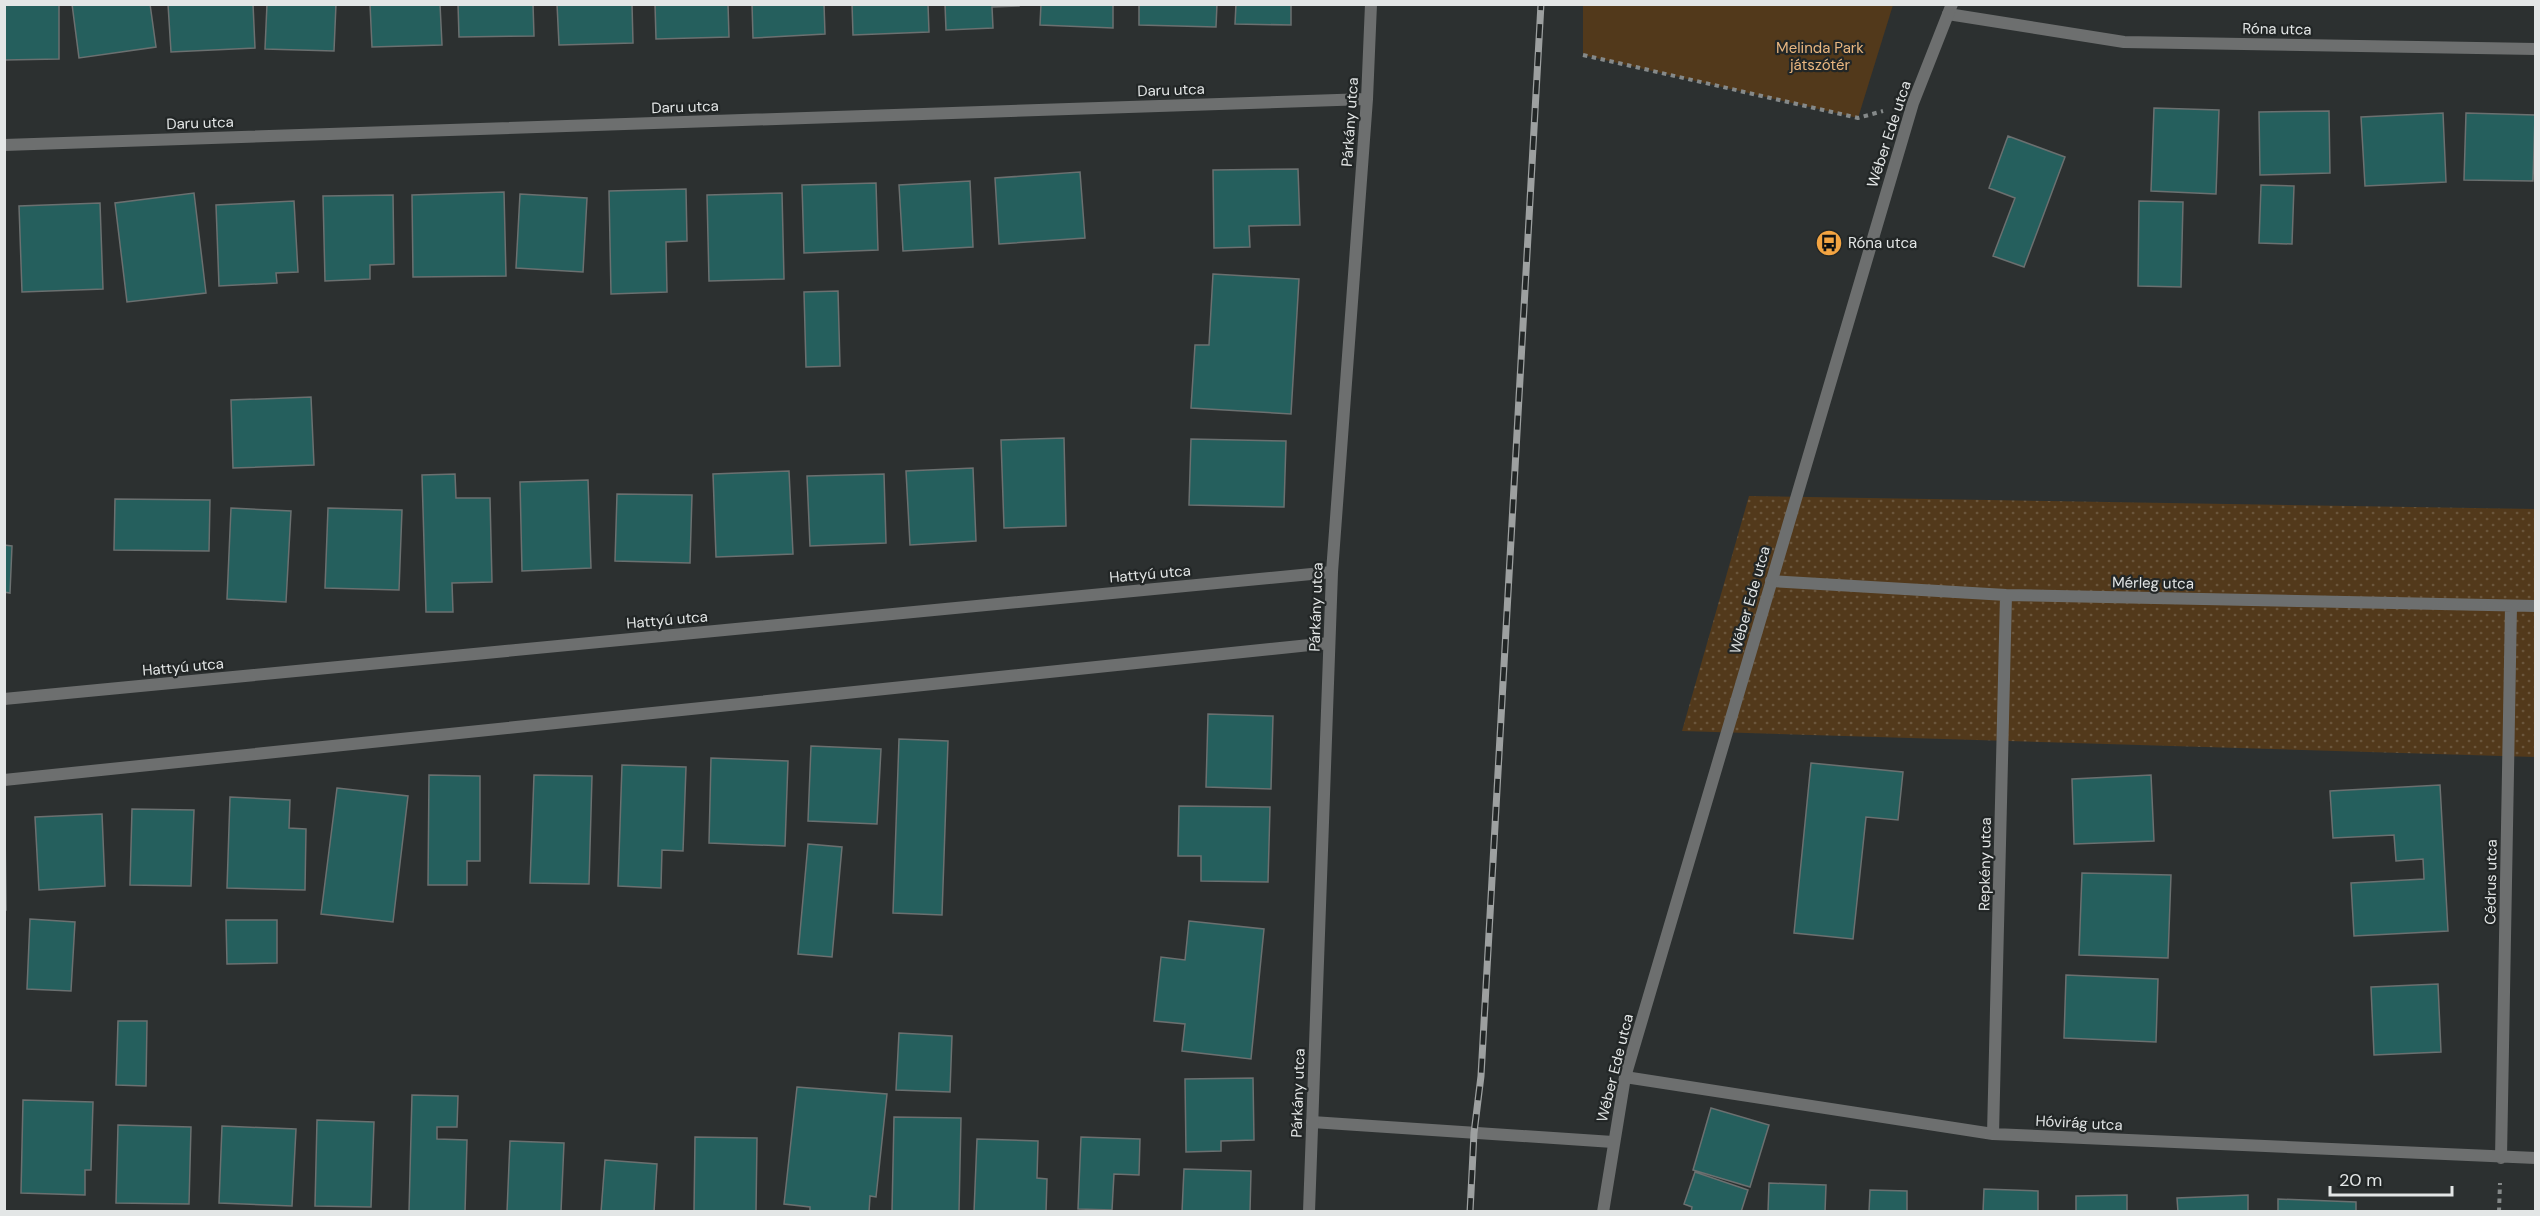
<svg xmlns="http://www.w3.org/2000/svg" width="2540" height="1216" viewBox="0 0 2540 1216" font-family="'DM Sans',sans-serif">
  <defs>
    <pattern id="grass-dots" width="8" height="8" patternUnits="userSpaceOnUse" patternTransform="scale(1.5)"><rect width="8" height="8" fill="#52391b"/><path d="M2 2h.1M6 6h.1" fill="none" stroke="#6b563c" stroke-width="1.8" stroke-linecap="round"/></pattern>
  </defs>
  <rect width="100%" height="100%" fill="#2c3030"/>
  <path fill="url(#grass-dots)" d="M1749,496L2535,509V757L1682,731Z"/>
  <path fill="#52391b" d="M1583,5V4L1893,5L1858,118L1583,55Z"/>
  <path fill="#255f5d" stroke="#6b7070" stroke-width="1.5" d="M4,4H59V59L4,60Z
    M72,4H150L156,47L79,58Z
    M168,4H253L255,48L171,52Z
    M267,4H336L334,51L265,49Z
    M370,4H440L442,45L372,47Z
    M458,4H533L534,36L459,37Z
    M557,4H632L633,43L559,45Z
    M655,4H728L729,37L656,39Z
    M752,4H824L825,34L753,38Z
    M852,4H928L929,32L853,35Z
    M945,4H1019V6L992,7L993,28L946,30Z
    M1041,4H1113V28L1040,25Z
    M1139,4H1217L1216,27L1139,25Z
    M1236,4H1291V25L1235,24Z
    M2154,108L2219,110L2216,194L2151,191Z
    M2329,111L2330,173L2260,175L2259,112Z
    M2443,113L2446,182L2365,186L2361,117Z
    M2466,113L2535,115L2533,181L2464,180Z
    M2008,136L2065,157L2024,267L1993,256L2015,198L1989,188Z
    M1298,169L1300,225L1249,226L1250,247L1214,248L1213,170Z
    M1080,172L1085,238L999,244L995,178Z
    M970,181L973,247L903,251L899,185Z
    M876,183L878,250L804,253L802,185Z
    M2261,185L2294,186L2292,244L2259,243Z
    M686,189L687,241L666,242L667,292L611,294L609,191Z
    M504,192L506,276L413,277L412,195Z
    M194,193L206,293L127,302L115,203Z
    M782,193L784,279L709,281L707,195Z
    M520,194L587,198L583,272L516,268Z
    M393,195L394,264L370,265V279L325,281L323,196Z
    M294,201L298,272L276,273L277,283L219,286L216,205Z
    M2139,201L2183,202L2181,287L2138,286Z
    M100,203L103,289L22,292L19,206Z
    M1213,274L1299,279L1291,414L1191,408L1195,345H1209Z
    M838,291L840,366L806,367L804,292Z
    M311,397L314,465L233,468L231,400Z
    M1064,438L1066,526L1004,528L1001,440Z
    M1191,439L1286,441L1284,507L1189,505Z
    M973,468L976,541L910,545L906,471Z
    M789,471L793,554L716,557L713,474Z
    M455,474L456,498H490L492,582L452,583L453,612H426L422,475Z
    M884,474L886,543L810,546L807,476Z
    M588,480L591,568L522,571L520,482Z
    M617,494L692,495L690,563L615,561Z
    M115,499L210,500L209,551L114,550Z
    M231,508L291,511L286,602L227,599Z
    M328,508L402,510L399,590L325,588Z
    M4,545L12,546L10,593L4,592Z
    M1208,714L1273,716L1271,789L1206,787Z
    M899,739L948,741L942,915L893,913Z
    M811,746L881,749L877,824L808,821Z
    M711,758L788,761L785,846L709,843Z
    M1811,763L1903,772L1898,820L1866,817L1853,939L1794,933Z
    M622,765L686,767L683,851L662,850L661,888L618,886Z
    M429,775L480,776V861H467V885H428Z
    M534,775L592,776L589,884L530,883Z
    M2151,775L2154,841L2074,844L2072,779Z
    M2440,785L2448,931L2354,936L2351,883L2424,879L2423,859L2396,861L2394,835L2333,838L2330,791Z
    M337,788L408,796L393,922L321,914Z
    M230,797L290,800L289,828L306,829L305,890L227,888Z
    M1179,806L1270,807L1268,882L1201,881V856H1178Z
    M132,809L194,810L191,886L130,885Z
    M102,814L105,886L39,890L35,817Z
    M5,826L6,910H4V826Z
    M808,844L842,847L832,957L798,954Z
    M2082,873L2171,875L2168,958L2079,955Z
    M30,919L75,922L71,991L27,989Z
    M226,920H277V963L227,964Z
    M1189,921L1264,929L1251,1059L1182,1051L1185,1024L1154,1021L1161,957L1185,960Z
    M2066,975L2158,979L2156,1042L2064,1038Z
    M2438,984L2441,1052L2374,1055L2371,987Z
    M118,1021H147L146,1086L116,1085Z
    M899,1033L952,1036L950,1092L896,1090Z
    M1253,1078L1254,1140L1221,1141V1151L1186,1152L1185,1079Z
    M797,1087L887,1094L876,1197L870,1196L869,1212H810V1207L784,1204Z
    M412,1095L458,1096L457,1127H437V1139L467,1140L465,1212H409Z
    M23,1100L93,1102L91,1170H85V1195L21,1193Z
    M1711,1108L1769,1125L1750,1187L1693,1170Z
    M894,1117L961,1118L959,1212H892Z
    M317,1120L374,1122L371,1207L315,1206Z
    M118,1125L191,1127L189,1204L116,1203Z
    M222,1126L296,1129L292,1206L219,1203Z
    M695,1137L757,1138L756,1212H694Z
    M1081,1137L1140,1139L1139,1175L1114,1174L1112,1210L1078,1209Z
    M977,1139L1038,1141L1037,1178L1047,1179L1046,1212H974Z
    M510,1141L564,1143L561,1212H507Z
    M605,1160L657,1164L654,1212H601Z
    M1184,1169L1251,1171L1250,1212H1182Z
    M1695,1172L1748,1190L1741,1212H1691L1692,1207L1684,1204Z
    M1769,1183L1826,1185L1825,1212H1768Z
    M1984,1189L2038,1191V1212H1983Z
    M1870,1190L1907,1191V1212H1869Z
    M2127,1195V1212H2076V1196Z
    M2248,1195V1212H2178L2177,1198Z
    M2278,1199L2356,1202V1212H2278Z"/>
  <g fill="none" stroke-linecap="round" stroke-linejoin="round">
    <path stroke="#858989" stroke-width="4" stroke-dasharray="4.5 4.5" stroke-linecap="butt" d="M1583,55L1858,118L1883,111
      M2499,1212L2500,1183"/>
    <path stroke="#6d6f6f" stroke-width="12" d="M1312,1122L1613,1142"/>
    <path stroke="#6d6f6f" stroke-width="12" d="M1948,14L2124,42L2536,49
      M4,145L1367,99
      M1771,581L2006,595L2536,606
      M4,699L1332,572
      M4,780L1329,643
      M1625,1077L1993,1134L2536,1158
      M1993,1134L2006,595
      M2501,1158L2511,606
      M1309,1212L1332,572L1367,99L1371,4"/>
    <path stroke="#6d6f6f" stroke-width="12" d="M1603,1212L1625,1077L1913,103L1952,4"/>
    <defs>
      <path id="rail" d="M1470,1212L1474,1133L1481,1076L1541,4"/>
    </defs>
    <use href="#rail" stroke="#9da0a0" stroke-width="7"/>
    <use href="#rail" stroke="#222626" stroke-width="4.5" stroke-dasharray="14" stroke-linecap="butt"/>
  </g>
  <defs>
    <symbol id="bus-disc" viewBox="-11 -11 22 22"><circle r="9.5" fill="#f3a442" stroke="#222626"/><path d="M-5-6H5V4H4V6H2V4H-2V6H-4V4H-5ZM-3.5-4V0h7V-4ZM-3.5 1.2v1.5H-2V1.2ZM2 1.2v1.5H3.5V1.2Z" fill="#111"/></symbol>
  </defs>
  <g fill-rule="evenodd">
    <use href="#bus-disc" x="1814" y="228" width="30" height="30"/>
  </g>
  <g text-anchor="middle" stroke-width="4.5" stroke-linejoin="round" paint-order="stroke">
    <g font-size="15" fill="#e3e6e6" stroke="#222626">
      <text transform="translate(2277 29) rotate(1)" y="5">Róna utca</text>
      <text transform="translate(1171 90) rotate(-2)" y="5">Daru utca</text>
      <text transform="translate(685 107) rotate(-2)" y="5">Daru utca</text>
      <text transform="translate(1350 122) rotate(-86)" y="5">Párkány utca</text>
      <text transform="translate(200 123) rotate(-2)" y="5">Daru utca</text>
      <text transform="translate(1889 134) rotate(-72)" y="5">Wéber Ede utca</text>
      <text transform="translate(1150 574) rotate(-5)" y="5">Hattyú utca</text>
      <text transform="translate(2153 583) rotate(1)" y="5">Mérleg utca</text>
      <text transform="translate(1750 600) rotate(-74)" y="5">Wéber Ede utca</text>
      <text transform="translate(1316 607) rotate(-88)" y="5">Párkány utca</text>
      <text transform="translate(667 620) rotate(-5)" y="5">Hattyú utca</text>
      <text transform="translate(183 667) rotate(-5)" y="5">Hattyú utca</text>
      <text transform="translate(1985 864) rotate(-89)" y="5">Repkény utca</text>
      <text transform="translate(2491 882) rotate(-89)" y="5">Cédrus utca</text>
      <text transform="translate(1615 1068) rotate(-76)" y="5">Wéber Ede utca</text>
      <text transform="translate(1298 1093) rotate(-88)" y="5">Párkány utca</text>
      <text transform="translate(2079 1123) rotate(3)" y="5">Hóvirág utca</text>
    </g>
    <g font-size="15" fill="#e8b680" stroke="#222626">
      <text x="1820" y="53">Melinda Park<tspan x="1820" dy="17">játszótér</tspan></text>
    </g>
    <g font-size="15" fill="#e3e6e6" stroke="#222626" text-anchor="start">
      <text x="1848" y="248">Róna utca</text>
    </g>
  </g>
  <rect width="2540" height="1216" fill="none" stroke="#e3e6e6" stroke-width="12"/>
  <path d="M2330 1186v9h122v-9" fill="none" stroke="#e3e6e6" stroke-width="3"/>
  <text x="2339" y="1186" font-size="18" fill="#e3e6e6" stroke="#222626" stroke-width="4.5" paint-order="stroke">20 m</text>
</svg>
